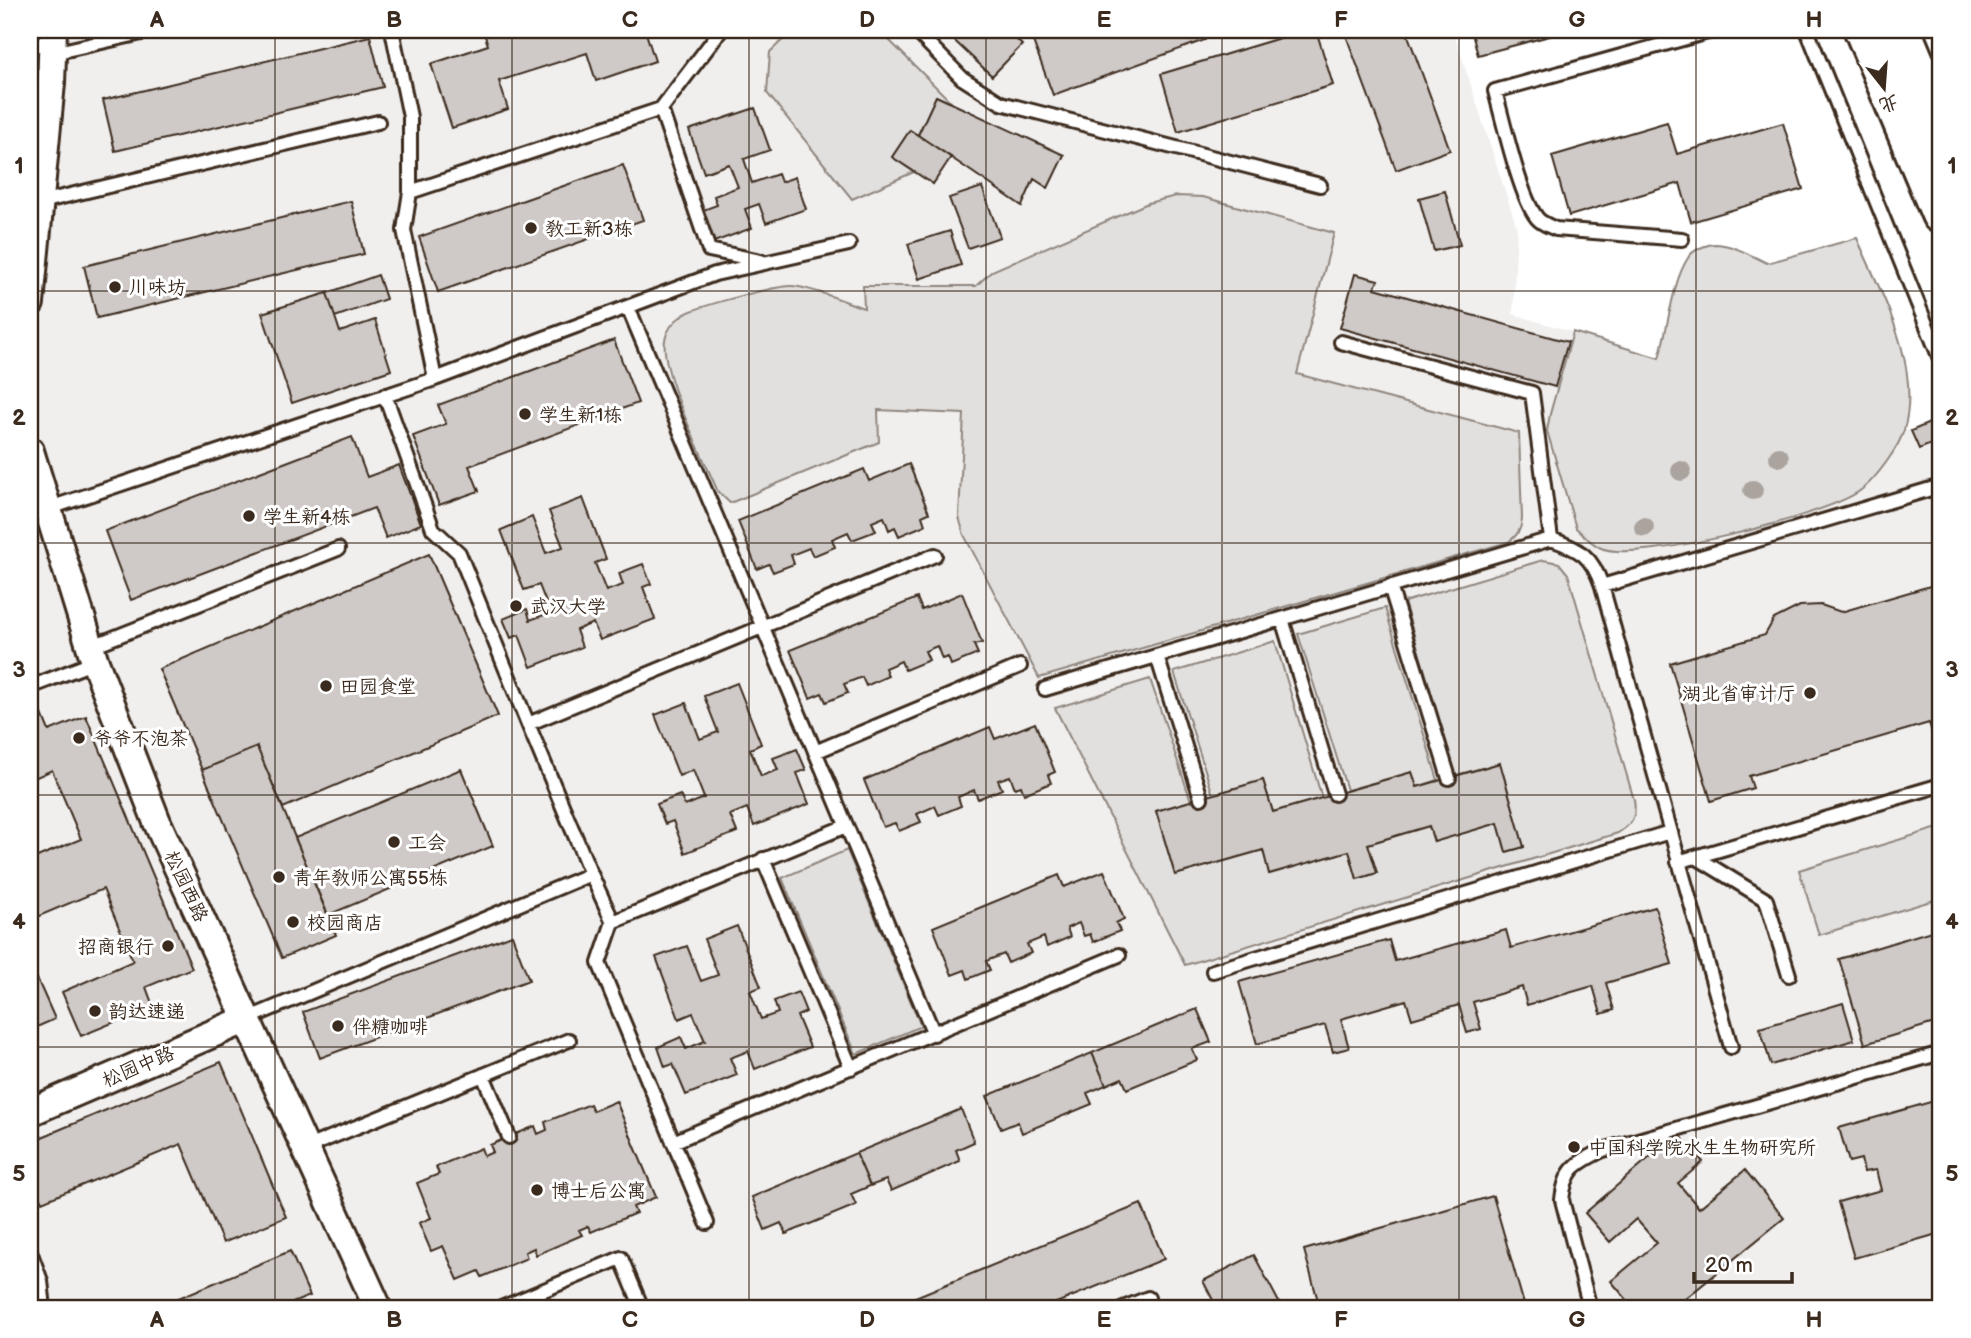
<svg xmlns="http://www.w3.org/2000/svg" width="1971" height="1338" viewBox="0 0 1971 1338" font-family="'Balsamiq Sans','LXGW WenKai TC',sans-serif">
  <rect width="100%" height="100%" fill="#fff"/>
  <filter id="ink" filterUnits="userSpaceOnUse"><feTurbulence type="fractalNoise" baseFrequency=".0143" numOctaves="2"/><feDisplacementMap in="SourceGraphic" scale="14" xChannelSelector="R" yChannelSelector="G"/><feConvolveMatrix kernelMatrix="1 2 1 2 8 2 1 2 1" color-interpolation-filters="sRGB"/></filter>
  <g filter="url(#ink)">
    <path fill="#f1efee" d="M30,30H1453L1517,228L1513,314L1904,431L1911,430L1941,418V1308H30Z"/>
    <path fill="#e2e0de" stroke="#8e857e" stroke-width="2" d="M793,30H879L952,103L936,96L918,135L910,131L892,157L914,172L852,199L767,93L770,52Z
      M1176,196L1203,197L1334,233L1297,374L1519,433L1522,519C1521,530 1517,536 1508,542L1039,678L964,535L959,517L964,414L878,410L879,442L730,503L718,492C704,458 660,373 665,340C667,329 674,321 683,315C695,307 778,285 792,286C814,288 843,301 864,308L863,286H976L992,271L1148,203Z
      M1857,238C1882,296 1922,364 1904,430C1899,447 1876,479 1861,490C1829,515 1638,564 1601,548C1592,544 1583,535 1576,528L1547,431L1550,414L1573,332L1659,358C1668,329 1672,282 1688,258C1692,250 1707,244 1716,244C1734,245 1752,256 1767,263Z
      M1543,560L1559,563L1568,574L1634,800C1637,817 1632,824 1618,833L1185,965L1055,708L1150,679L1191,801L1156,811L1175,875L1263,850L1270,874L1349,851L1357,879L1377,873L1368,844L1429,826L1434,841L1498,823L1506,852L1524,847L1500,763L1456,775L1404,602Z
      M1385,608L1438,780L1417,787L1412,772L1347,790L1298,634Z
      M1275,641L1322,798L1273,812L1263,780L1213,795L1174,672Z
      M1941,827V898L1819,935L1799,870Z
      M847,850L921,1026L856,1054L782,878Z"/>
    <path fill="#cfcac7" stroke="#3b2a1e" stroke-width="2" d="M483,30H645L655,61L596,81L587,53L499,81L508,109L452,128L431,64L488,45Z
      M943,30H1007L1022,45L992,76Z
      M1063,30H1201L1205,40L1053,95L1033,41Z
      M1306,30H1316L1333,85L1178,132L1161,74Z
      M1344,30H1406L1450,150L1396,170Z
      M1471,30H1572L1478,55Z
      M370,36L383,87L115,151L103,100Z
      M936,96L1064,155L1048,188L1034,179L1022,206L918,135Z
      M755,108L770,150L744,159L752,183L778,174L781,182L795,177L806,209L766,223L759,204L745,209L752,228L714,242L703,210L717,205L714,196L738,187L729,164L704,173L689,130Z
      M1667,122L1677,154L1783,123L1803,189L1691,222L1680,183L1569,216L1552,156Z
      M910,130L951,157L933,184L892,157Z
      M623,165L643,220L438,292L419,237Z
      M982,187L1000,237L968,248L949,198Z
      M1445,191L1460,245L1434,251L1419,198Z
      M351,201L364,254L97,318L84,266Z
      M950,231L961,265L919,279L908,244Z
      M1355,274L1378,280L1375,288L1568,342L1555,387L1340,328Z
      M378,275L386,299L335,317L327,293Z
      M327,293L340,332L375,320L391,370L292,403L262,313Z
      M614,340L638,403L469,466L479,491L439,505L413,436L446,424L438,405Z
      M1941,418V440L1919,449L1911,431Z
      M352,437L367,477L399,465L421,524L386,538L374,508L131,600L105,531Z
      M909,464L929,513L922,516L925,525L899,536L895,527L889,530L884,517L872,522L876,531L852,540L848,532L832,539L835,547L813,556L809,548L791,555L794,564L773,572L769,564L757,569L738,521L864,469L869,481Z
      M583,498L606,559L595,563L606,591L623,585L619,573L643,564L651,584L643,587L655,619L600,640L593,623L576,630L582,647L531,667L519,635L511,638L503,619L527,609L530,620L550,613L539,585L524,590L501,530L532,517L546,553L563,547L549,511Z
      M429,554L498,716L283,808L257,747L202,770L159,669Z
      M1937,584L1941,598V733L1933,735L1929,723L1749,776L1753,788L1711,801L1670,663L1765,635L1774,619L1800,606L1821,605L1841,612Z
      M962,593L982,643L974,645L978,654L951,665L948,657L942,659L937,646L925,651L929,660L905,670L901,661L885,668L888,676L866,686L862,677L844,684L848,693L826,702L822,693L810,698L790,650L917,598L922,610Z
      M737,683L761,744L750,749L761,776L778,770L773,758L797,749L806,770L797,773L809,804L754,826L747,808L730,815L737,832L685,853L673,821L665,824L657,804L680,795L685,806L704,798L693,770L679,776L655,715L686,703L700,739L718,732L704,696Z
      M40,709L49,731L86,716L192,968L146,987L153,1006L81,1036L62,992L133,961L103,889L32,919L30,914V860L81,839L52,770L30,780V713Z
      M1035,723L1055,772L1048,775L1051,783L1024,794L1021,786L1015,788L1010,776L998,780L1002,789L978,799L974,790L958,797L961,806L939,815L935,806L917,814L921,822L899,831L895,823L883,827L864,780L990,727L995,739Z
      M257,747L336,935L282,958L202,770Z
      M1500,763L1524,847L1506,852L1498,823L1434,842L1429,826L1368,844L1377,873L1357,879L1349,851L1269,874L1263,850L1175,875L1156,811L1263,780L1273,812L1412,772L1417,787Z
      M461,769L493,846L328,915L295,838Z
      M1104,871L1124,919L1116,923L1120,931L1093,942L1090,934L1084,936L1079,923L1067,928L1070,937L1047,947L1044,937L1027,944L1031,953L1008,963L1004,954L986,961L990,970L968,979L965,970L952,975L933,927L1059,875L1064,887Z
      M1655,907L1672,964L1606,983L1614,1010L1601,1014L1593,986L1527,1005L1522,987L1473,1002L1481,1029L1467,1033L1459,1005L1412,1019L1406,1000L1341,1019L1349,1048L1333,1052L1325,1025L1257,1044L1239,982L1389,940L1395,961L1506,930L1511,948Z
      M737,926L761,987L750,991L761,1019L778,1013L774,1001L798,992L806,1012L797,1016L810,1047L755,1069L748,1051L730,1058L737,1075L686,1095L673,1064L665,1067L658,1047L681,1037L686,1049L705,1041L693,1013L679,1019L656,957L687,946L701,981L718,975L704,939Z
      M1941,928V1021L1865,1044L1839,959Z
      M512,935L529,980L320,1058L303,1012Z
      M35,974L55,1019L30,1030V976Z
      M1843,1003L1854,1040L1771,1065L1760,1028Z
      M1197,1009L1211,1042L1192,1049L1197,1060L1127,1089L1122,1078L1106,1085L1092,1053Z
      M1092,1053L1106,1085L1087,1093L1092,1104L1022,1133L1018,1122L1001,1129L987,1096Z
      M221,1062L286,1217L223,1243L181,1144L42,1202L30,1172V1142Z
      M1941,1099V1233L1854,1258L1838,1202L1881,1190L1876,1170L1864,1172L1861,1159L1849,1162L1839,1128Z
      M616,1101L656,1197L633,1207L636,1213L591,1232L588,1226L579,1230L582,1235L536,1255L534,1248L525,1252L527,1258L482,1277L479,1271L458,1280L443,1246L431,1251L419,1223L431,1218L417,1183L439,1174L436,1167L481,1148L484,1156L493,1152L490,1145L535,1126L538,1134L547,1130L545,1122L590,1104L593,1111Z
      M961,1109L974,1142L956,1150L960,1161L891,1191L886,1180L870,1186L856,1153Z
      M1678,1133L1703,1162L1678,1183L1699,1208L1745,1170L1784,1218L1674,1308H1634L1611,1281L1657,1243L1636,1219L1610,1242L1585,1213Z
      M856,1153L870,1186L851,1194L856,1205L786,1234L781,1223L765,1230L752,1197Z
      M1493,1196L1525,1308H1320L1304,1250Z
      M1141,1204L1164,1259L1044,1308H912L908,1300Z
      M290,1251L310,1296L280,1308H155Z
      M1254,1255L1282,1308H1217L1203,1281Z"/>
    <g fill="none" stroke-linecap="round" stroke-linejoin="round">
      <defs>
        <path id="lane" d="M392,30L410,117V192L404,230L435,379
          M915,30L962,78L1001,103L1320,185
          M1807,30L1941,361
          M30,48L53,39
          M53,53L155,30
          M661,109L721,30
          M410,192L661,109L709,250L761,261
          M41,202L378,122
          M1682,239L1556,229C1549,226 1542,224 1537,218C1520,197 1503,120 1495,91L1715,30
          M628,307L934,1034
          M1341,342L1532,393L1551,539
          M385,395L433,529L459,553L528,724L591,874
          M47,509L435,379L715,274L849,244
          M1390,586L1449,778
          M1602,586L1941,486
          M1282,619L1335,794
          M90,647L338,549
          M1157,656L1201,798
          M30,687L95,662
          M1045,689L1551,539C1580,549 1592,556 1602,586L1731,1047
          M528,724L935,555
          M815,752L1020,666
          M1696,857L1766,900L1789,975
          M763,859L851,1068
          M1678,862L1941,785
          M613,922L846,826
          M1213,971L1670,832
          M247,1019L591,874L613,922L599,963L707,1223
          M483,1075L509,1137
          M673,1142L1119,955
          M305,1148L569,1040
          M30,1251L41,1281L44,1308
          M501,1308L621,1258L642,1308
          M1123,1308L1148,1298
          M1590,1308L1562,1200C1565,1169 1576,1163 1603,1150L1941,1053"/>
        <path id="street" d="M30,303L51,83L53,30
          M30,451L95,662L157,822L378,1308
          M30,1112L247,1019"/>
        <path id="highway" d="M1864,30L1941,214
          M1901,30L1941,126"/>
      </defs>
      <use href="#lane" stroke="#3b2a1e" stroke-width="18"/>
      <use href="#street" stroke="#3b2a1e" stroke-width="32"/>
      <use href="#highway" stroke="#3b2a1e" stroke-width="44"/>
      <use href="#lane" stroke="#fff" stroke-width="12"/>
      <use href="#street" stroke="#fff" stroke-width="26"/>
      <use href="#highway" stroke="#fff" stroke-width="38"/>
    </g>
    <g fill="#aaa39e">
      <circle cx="1779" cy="457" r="10"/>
      <circle cx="1681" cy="471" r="10"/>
      <circle cx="1753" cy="490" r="10"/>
      <circle cx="1644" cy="527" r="10"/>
    </g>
  </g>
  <path fill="none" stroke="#3b2a1e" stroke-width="2" stroke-opacity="0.55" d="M275,30V1308M512,30V1308M749,30V1308M986,30V1308M1222,30V1308M1459,30V1308M1696,30V1308M30,291H1941M30,543H1941M30,795H1941M30,1047H1941"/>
  <g fill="#3b2a1e" stroke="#fff" stroke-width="2.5">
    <circle cx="531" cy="228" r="7"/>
    <circle cx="115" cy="287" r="7"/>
    <circle cx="525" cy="414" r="7"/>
    <circle cx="249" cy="516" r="7"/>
    <circle cx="516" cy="606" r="7"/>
    <circle cx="326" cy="686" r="7"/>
    <circle cx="1810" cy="693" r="7"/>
    <circle cx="79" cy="738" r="7"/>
    <circle cx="394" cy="842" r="7"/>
    <circle cx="279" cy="877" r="7"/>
    <circle cx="293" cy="922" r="7"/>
    <circle cx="168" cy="946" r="7"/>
    <circle cx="95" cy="1011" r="7"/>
    <circle cx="338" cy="1026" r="7"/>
    <circle cx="1574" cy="1147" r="7"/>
    <circle cx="537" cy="1190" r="7"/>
  </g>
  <g text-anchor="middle" stroke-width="6" stroke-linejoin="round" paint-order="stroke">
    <g font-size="19" fill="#3b2a1e" stroke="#fff" text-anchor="start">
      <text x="545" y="235">教工新3栋</text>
      <text x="129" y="294">川味坊</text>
      <text x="539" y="421">学生新1栋</text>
      <text x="263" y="523">学生新4栋</text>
      <text x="530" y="613">武汉大学</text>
      <text x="340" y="693">田园食堂</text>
      <text x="1796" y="700" text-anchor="end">湖北省审计厅</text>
      <text x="93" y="745">爷爷不泡茶</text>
      <text x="408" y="849">工会</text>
      <text x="293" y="884">青年教师公寓55栋</text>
      <text x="307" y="929">校园商店</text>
      <text x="154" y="953" text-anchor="end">招商银行</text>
      <text x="109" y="1018">韵达速递</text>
      <text x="352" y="1033">伴糖咖啡</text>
      <text x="1588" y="1154">中国科学院水生生物研究所</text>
      <text x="551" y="1197">博士后公寓</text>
    </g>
    <g font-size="19" fill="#3b2a1e" stroke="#fff">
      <text transform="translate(187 886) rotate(65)" y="7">松园西路</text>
      <text transform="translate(138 1066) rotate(-23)" y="7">松园中路</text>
    </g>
  </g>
  <rect width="1971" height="1338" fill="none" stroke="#fff" stroke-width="77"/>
  <g transform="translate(1884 88) rotate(163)" stroke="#ffffff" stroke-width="5" paint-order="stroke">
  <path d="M0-5L12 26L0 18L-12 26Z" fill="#3b2a1e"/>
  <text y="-10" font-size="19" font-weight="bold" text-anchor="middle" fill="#3b2a1e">北</text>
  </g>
  <path d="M1694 1272v10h98v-10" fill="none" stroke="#3b2a1e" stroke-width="3.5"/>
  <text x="1705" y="1272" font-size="21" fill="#3b2a1e" stroke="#ffffff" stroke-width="5" paint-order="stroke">20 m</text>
  <rect x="38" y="38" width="1894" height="1262" fill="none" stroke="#3b2a1e" stroke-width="2.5"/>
  <g font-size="23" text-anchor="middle" font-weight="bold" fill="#3b2a1e">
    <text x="157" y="27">A</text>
    <text x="394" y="27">B</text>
    <text x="630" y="27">C</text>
    <text x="867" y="27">D</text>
    <text x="1104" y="27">E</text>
    <text x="1341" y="27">F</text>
    <text x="1577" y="27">G</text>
    <text x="1814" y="27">H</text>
    <text x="19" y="173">1</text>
    <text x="1952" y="173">1</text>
    <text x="19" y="425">2</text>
    <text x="1952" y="425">2</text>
    <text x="19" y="677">3</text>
    <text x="1952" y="677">3</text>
    <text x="19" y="929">4</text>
    <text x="1952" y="929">4</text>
    <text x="19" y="1181">5</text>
    <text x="1952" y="1181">5</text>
    <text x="157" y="1327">A</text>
    <text x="394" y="1327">B</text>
    <text x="630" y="1327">C</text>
    <text x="867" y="1327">D</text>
    <text x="1104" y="1327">E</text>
    <text x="1341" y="1327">F</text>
    <text x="1577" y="1327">G</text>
    <text x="1814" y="1327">H</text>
  </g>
</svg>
